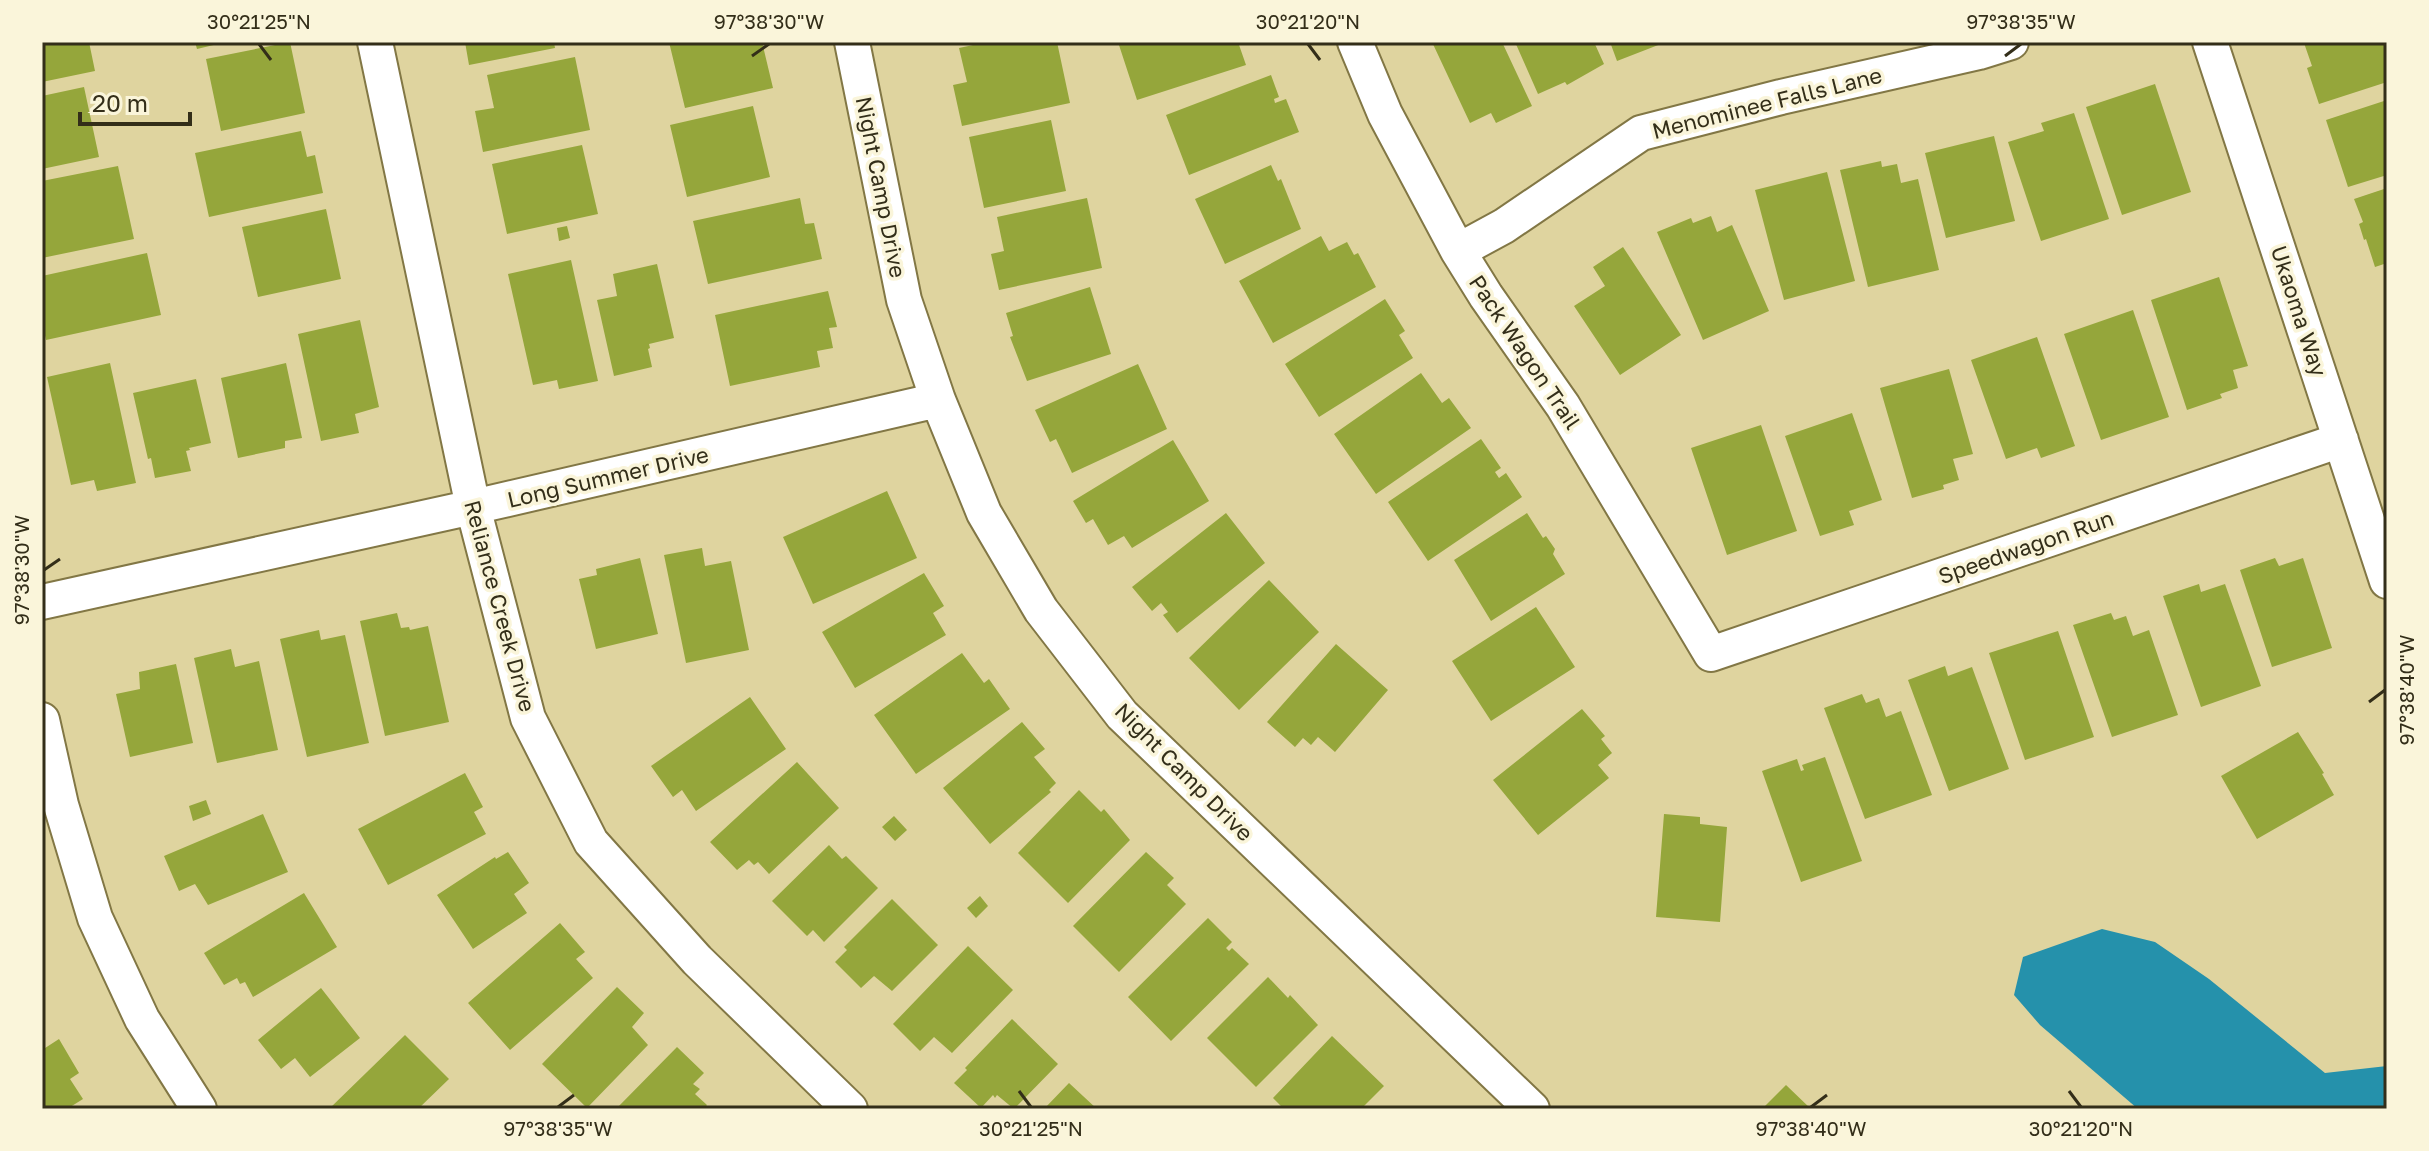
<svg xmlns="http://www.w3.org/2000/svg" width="2429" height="1151" viewBox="0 0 2429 1151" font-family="'Golos Text',sans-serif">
  <rect width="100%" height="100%" fill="#dfd49f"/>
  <path fill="#2591ab" d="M2102,929L2155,942L2209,979L2325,1073L2387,1066V1109H2138L2040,1025L2014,995L2023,957Z"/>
  <path fill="#95a63b" d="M42,42H89L95,71L42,82Z
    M195,42H222V43L197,49Z
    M290,42L305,113L221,131L206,59Z
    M465,42H554L555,48L469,65Z
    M669,42H762L773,88L685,108Z
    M987,42H1057L1070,103L962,126L953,85L967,82L959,48Z
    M1118,42H1238L1246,65L1137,100Z
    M1432,42H1502L1532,106L1496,123L1491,113L1470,123Z
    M1515,42H1594L1604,64L1567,85L1565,82L1538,94Z
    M1610,42H1666L1617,61Z
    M2387,42V82L2319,104L2307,68L2312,66L2304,43Z
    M575,57L590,130L483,152L475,111L494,108L487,75Z
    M1271,75L1279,97L1274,99L1275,103L1286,99L1299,132L1189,175L1166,115Z
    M2155,84L2191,192L2122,215L2086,107Z
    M84,87L99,157L42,169V96Z
    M2387,100V175L2348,187L2326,120Z
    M753,106L770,177L687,197L670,125Z
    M2074,113L2109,219L2041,241L2008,142L2044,131L2041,123Z
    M1051,120L1066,191L984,208L969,137Z
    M301,131L307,157L315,155L323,193L209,217L195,153Z
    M1994,136L2015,221L1946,238L1925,153Z
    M582,145L598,214L507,234L492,164Z
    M1881,161L1882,167L1897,164L1901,183L1918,179L1939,270L1868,287L1840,170Z
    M1271,165L1278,181L1281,179L1301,229L1225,264L1195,199Z
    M118,166L134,239L42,258V181Z
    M1827,172L1855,281L1784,300L1755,190Z
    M2387,188V263L2375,267L2366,239L2364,240L2359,224L2363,222L2354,199Z
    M800,198L805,224L814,223L822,259L708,284L693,221Z
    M1087,198L1102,268L999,290L991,254L1004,251L997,217Z
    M326,209L341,279L258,297L242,227Z
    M1711,216L1717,232L1732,225L1769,311L1703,340L1657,232L1691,218L1693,223Z
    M567,226L570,238L559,241L557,228Z
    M1321,236L1329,251L1347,242L1354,255L1358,253L1376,287L1273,343L1239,281Z
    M1623,247L1681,335L1620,375L1574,306L1605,286L1593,267Z
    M147,253L161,315L46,340L42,322V306L45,305L42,276Z
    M571,260L598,381L559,389L557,380L533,385L508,274Z
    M657,264L674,338L649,344L650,348L648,349L652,367L614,376L597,300L617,296L613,274Z
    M2219,277L2248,366L2233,370L2238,388L2220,394L2222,398L2187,410L2151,300Z
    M1090,287L1111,354L1027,381L1010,337L1013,336L1006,313Z
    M828,291L837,327L829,328L833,348L817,351L820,367L730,386L715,315Z
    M1385,299L1405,331L1399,335L1413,358L1319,417L1285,364Z
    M2133,310L2169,417L2101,440L2064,334Z
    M360,320L379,407L355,414L359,433L321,441L298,334Z
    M2037,337L2075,446L2041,458L2037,448L2006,459L1971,360Z
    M110,363L136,483L97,491L94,480L71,485L47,377Z
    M286,363L302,438L285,441V448L238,458L221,378Z
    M1138,364L1167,429L1072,473L1056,439L1050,442L1035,410Z
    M1949,369L1973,454L1953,459L1959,480L1943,485L1944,489L1912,498L1880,388Z
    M1421,373L1442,403L1449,398L1471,428L1376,494L1334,434Z
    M196,379L211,443L189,448L190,450L186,451L191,471L155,478L151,458L148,459L133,393Z
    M1852,413L1882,500L1849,511L1854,525L1820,536L1785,436Z
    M1761,425L1797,531L1727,555L1691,448Z
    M1481,439L1501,468L1495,472L1499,478L1506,473L1522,497L1428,561L1388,502Z
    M1173,440L1209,501L1132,548L1124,536L1108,545L1093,519L1086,523L1073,501Z
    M887,491L917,558L813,604L783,537Z
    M1226,513L1265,563L1177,633L1163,615L1168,612L1161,603L1152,611L1132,587Z
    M1527,513L1543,538L1546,536L1555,549L1553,554L1565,574L1491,621L1454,560Z
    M702,548L705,566L731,561L749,650L686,663L664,555Z
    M640,558L658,634L596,649L579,579L597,575L596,569Z
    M2275,558L2279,566L2303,558L2332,648L2272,667L2240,570Z
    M924,573L944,606L933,613L946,635L855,688L822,632Z
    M1269,580L1319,632L1239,710L1189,658Z
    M2199,584L2201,592L2225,584L2261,686L2201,707L2163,596Z
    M1536,607L1575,667L1491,721L1452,661Z
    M397,613L401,628L409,627L410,630L428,626L449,722L385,736L360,621Z
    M2111,613L2114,620L2126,616L2133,636L2149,630L2178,715L2112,737L2073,625Z
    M319,630L321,640L345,635L369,743L307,757L280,639Z
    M2058,631L2094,737L2025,760L1989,653Z
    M1336,644L1388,690L1335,752L1318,737L1311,745L1303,738L1295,747L1267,722Z
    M231,649L235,667L259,661L278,750L217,763L194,658Z
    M962,653L984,683L989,679L1010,709L916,774L874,715Z
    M176,664L193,743L130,757L116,694L140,689L139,672Z
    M1945,666L1948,676L1972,667L2009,769L1949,791L1908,680Z
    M1862,694L1866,703L1879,698L1886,717L1901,711L1932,795L1865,819L1824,708Z
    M750,697L786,749L696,811L682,790L673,797L651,766Z
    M1582,709L1605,736L1601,739L1612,753L1598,765L1609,778L1538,835L1493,780Z
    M1022,722L1045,749L1034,757L1056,783L1049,790L1051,792L990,844L943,788Z
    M2298,732L2324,773L2322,774L2334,795L2257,839L2221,776Z
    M1825,757L1862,861L1801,882L1762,771L1797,759L1801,771L1804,770L1802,765Z
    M797,762L839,808L769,874L758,862L754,865L749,860L737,870L710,842Z
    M465,773L483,807L474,812L486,834L388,885L358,829Z
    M1079,790L1101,812L1104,809L1130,840L1068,903L1018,853Z
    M206,800L211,814L193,821L189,806Z
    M263,814L288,872L208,905L195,884L179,891L164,856Z
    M1664,814L1700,817V824L1727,827L1720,922L1656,917Z
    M894,816L907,830L895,841L882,827Z
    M829,845L842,859L846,856L878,888L824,942L813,930L807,936L772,901Z
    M508,852L529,883L514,894L527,913L473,949L437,895L495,857L496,859Z
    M1146,852L1174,878L1167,885L1186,904L1119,972L1073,926Z
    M304,893L337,947L253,997L245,982L240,984L237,978L224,985L204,953Z
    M980,896L988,906L976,918L967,908Z
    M892,899L938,945L892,991L874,976L861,988L835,962L847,950L844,947Z
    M1208,918L1232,942L1226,948L1229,951L1232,948L1249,964L1171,1041L1128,997Z
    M560,923L585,952L576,959L593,978L510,1050L468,1003Z
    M968,946L1013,990L952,1053L934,1037L920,1051L893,1024Z
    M1268,977L1288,998L1290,995L1318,1025L1256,1087L1207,1038Z
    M617,987L644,1013L632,1027L648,1045L587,1108L542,1064Z
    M321,988L360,1038L310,1077L295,1058L281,1069L258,1040Z
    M1012,1019L1058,1064L1014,1109L997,1095L995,1098L993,1095L981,1108L954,1083L967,1070L965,1068Z
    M405,1035L449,1079L418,1109H329Z
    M1332,1036L1384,1086L1361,1109H1284L1273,1098Z
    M59,1039L79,1073L70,1079L83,1099L67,1109H42V1050Z
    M677,1047L704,1073L693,1084L700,1089L695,1094L707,1105L704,1109H616Z
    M1069,1083L1097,1109H1044Z
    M1786,1085L1811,1109H1762Z"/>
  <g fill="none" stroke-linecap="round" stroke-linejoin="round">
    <defs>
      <path id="minor" d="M375,42L473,507L528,718L591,842L697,960L850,1109
        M852,42L904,300L938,400L984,513L1041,610L1122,715L1532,1109
        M1355,42L1385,114L1458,251L1486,296L1563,406L1711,654L2341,440
        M2210,42L2387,581
        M1458,251L1504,226L1641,133L1781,97L1979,52L2011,42
        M42,602L473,507L938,400
        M42,720L61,805L95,918L142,1019L199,1109"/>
    </defs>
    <use href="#minor" stroke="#827745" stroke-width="38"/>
    <use href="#minor" stroke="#fff" stroke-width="34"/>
  </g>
  <path fill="none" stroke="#332e19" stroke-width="3" d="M259,44L271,60M1308,44L1320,60M752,56L769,44M2005,56L2021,44M44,570L60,559M2369,702L2385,690M1019,1091L1031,1107M2069,1091L2081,1107M558,1107L574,1095M1811,1107L1827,1095"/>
  <g text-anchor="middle" stroke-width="7" stroke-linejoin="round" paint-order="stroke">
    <g font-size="22" fill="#332e19" stroke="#faf5da">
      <text transform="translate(1767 103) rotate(-14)" y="8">Menominee Falls Lane</text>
      <text transform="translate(881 187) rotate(79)" y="8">Night Camp Drive</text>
      <text transform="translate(2299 311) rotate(72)" y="8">Ukaoma Way</text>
      <text transform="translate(1525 352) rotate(56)" y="8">Pack Wagon Trail</text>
      <text transform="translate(608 477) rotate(-13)" y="8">Long Summer Drive</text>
      <text transform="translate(2026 547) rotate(-19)" y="8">Speedwagon Run</text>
      <text transform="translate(500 606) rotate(75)" y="8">Reliance Creek Drive</text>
      <text transform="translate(1184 772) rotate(45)" y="8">Night Camp Drive</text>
    </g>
  </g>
  <rect width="2429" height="1151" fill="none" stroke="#faf5da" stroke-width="88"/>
  <path d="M80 112v12h110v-12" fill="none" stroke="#332e19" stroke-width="4"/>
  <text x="92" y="112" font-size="24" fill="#332e19" stroke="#faf5da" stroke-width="6" paint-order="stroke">20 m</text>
  <rect x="44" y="44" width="2341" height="1063" fill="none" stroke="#332e19" stroke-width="3"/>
  <g font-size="20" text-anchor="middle" fill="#332e19">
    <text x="259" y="29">30°21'25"N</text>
    <text x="769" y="29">97°38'30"W</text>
    <text x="1308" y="29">30°21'20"N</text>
    <text x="2021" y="29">97°38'35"W</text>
    <text transform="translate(22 570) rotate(-90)" y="7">97°38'30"W</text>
    <text transform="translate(2407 690) rotate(-90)" y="7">97°38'40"W</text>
    <text x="558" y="1136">97°38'35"W</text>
    <text x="1031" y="1136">30°21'25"N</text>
    <text x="1811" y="1136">97°38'40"W</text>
    <text x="2081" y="1136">30°21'20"N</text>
  </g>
</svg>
